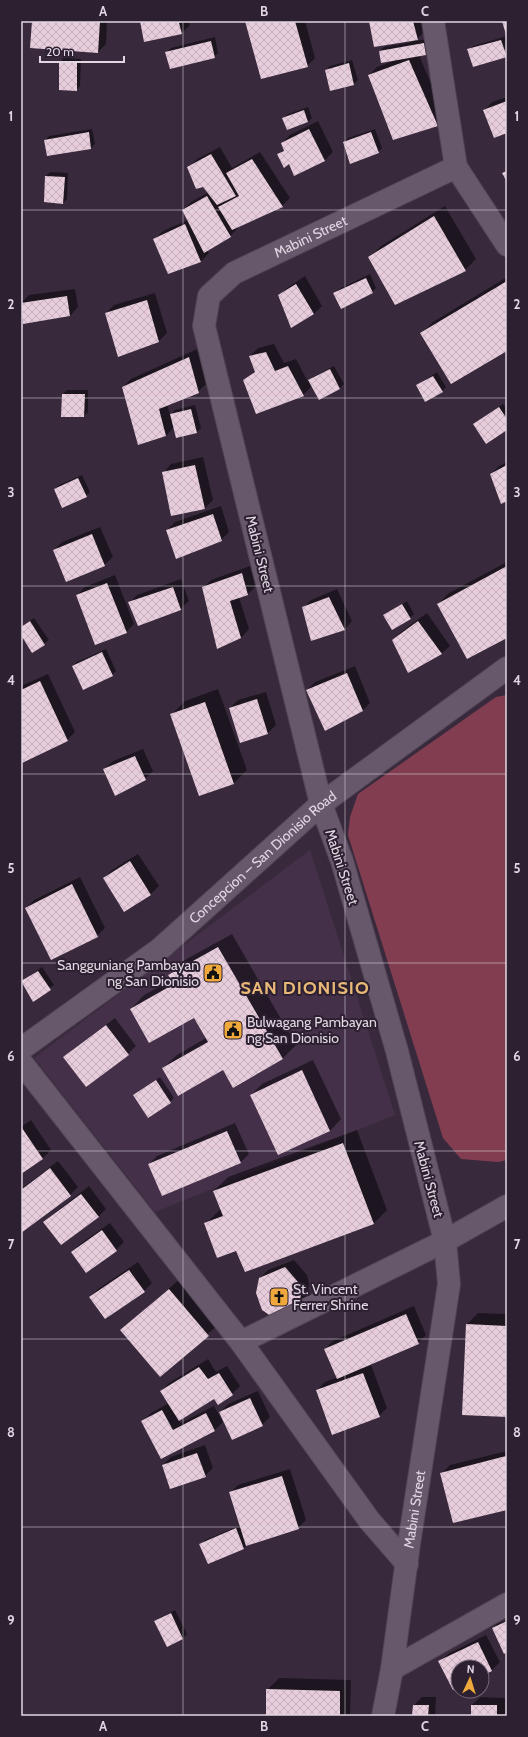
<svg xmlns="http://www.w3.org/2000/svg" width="528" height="1737" viewBox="0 0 528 1737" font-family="Cabin,sans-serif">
  <defs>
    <pattern id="building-cross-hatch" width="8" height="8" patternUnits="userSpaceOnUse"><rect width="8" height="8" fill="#e7ccdc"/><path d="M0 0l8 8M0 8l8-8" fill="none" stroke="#c6b0be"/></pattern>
  </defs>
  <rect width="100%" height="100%" fill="#382a3c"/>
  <path fill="#443149" d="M310,850L395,1115L155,1212L34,1058Z"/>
  <path fill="#823e50" d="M507,695V1160L498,1162L461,1159L443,1138L348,835L350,817L358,794L496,697Z"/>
  <path fill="#0007" d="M33,21H107L106,44L98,52Z
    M141,21H189L190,25L182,33Z
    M246,21H305L315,58L307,66Z
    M370,21H427L428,28L415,41L428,39L430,50L426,54L419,55L445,117L437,125L369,75L377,67L394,61L380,51L384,47L413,42L412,40Z
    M507,36L506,56L469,50L473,46Z
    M215,37L218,53L214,57L167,52L171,48Z
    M64,58L81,59L80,86L76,90L60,62Z
    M352,60L358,80L354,84L331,90L326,70L330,66Z
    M507,97V132L484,111L492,102Z
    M308,107L312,118L308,122L287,129L284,118L288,114Z
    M318,121L333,152L325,160L289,163L278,155L284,149L282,143L290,135Z
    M92,129L95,144L91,148L45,140L49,136Z
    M375,129L382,148L378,152L344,142L348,138Z
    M220,147L232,168L260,152L290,198L282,206L237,227L238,228L230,236L207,250L209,253L201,261L168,272L155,239L163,231L188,220L183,210L191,202L209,192L189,167L197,159Z
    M50,172L68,173L67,199L63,203L46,176Z
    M445,206L476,259L465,270L370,257L381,246Z
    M370,274L376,288L372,292L335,293L339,289Z
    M305,276L322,306L314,314L291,326L279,296L287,288Z
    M507,277V349L422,333L433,322Z
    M75,289L78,307L70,316L24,323L21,303L29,295Z
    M155,293L167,333L159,341L106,313L114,305Z
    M274,344L284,363L296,359L308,382L313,377L334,366L344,384L340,388L312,386L303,395L244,380L256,370L250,356L258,348Z
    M197,349L206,384L198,392L167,404L170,415L175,410L195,405L201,428L197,432L174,427L166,436L123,387L131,379Z
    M437,372L446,387L442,391L417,385Z
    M67,390H88V412L84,416H62L63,394Z
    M503,404L507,409V429L474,424Z
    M203,457L213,500L205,508L163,473L171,464Z
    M507,462V500L491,474L499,466Z
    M82,475L90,492L86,496L55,489L59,485Z
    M221,506L229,532L221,540L167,530L175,522Z
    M100,527L113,557L104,565L54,550L62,542Z
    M507,562V636L438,604L449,593Z
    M250,566L256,586L248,594L239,597L249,629L241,638L203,588L211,580Z
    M115,575L134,624L126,632L77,595L85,587Z
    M181,579L189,601L180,609L129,603L137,595Z
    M337,589L352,621L345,629L311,640L303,608L311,600Z
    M407,601L414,614L410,618L384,616Z
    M427,613L450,646L442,653L393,640L401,632Z
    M34,618L49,640L33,652L21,634V627Z
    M106,649L116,671L112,675L73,666L77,662Z
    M355,666L370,703L362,711L307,690L315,682Z
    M48,674L75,732L67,740L22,761L21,758V686Z
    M218,689L247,770L233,784L171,715L185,701Z
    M266,692L276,725L268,733L240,741L230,708L238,700Z
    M143,749L153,771L145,779L104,769L113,761Z
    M138,854L159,886L151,894L125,911L104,878L112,870Z
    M80,877L105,928L97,936L26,908L34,900Z
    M232,934L296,1045L282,1059L224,1069L163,1068L177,1055L206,1038L194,1017L131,1009L144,995L172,980L170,975L183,961Z
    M42,967L54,985L33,1000L21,982Z
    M115,1018L136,1046L128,1054L65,1057L73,1049Z
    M313,1060L341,1119L330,1131L251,1095L262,1084Z
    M160,1077L174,1098L170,1102L135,1095Z
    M31,1120L51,1150L43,1158L21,1172V1127Z
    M235,1123L249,1154L241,1162L163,1195L149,1164L157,1156Z
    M357,1130L387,1210L373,1224L237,1250L205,1224L221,1209L214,1191L228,1177Z
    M58,1161L78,1187L70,1195L21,1232V1189Z
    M89,1186L106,1209L98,1217L45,1222L53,1214Z
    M110,1223L124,1242L116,1250L72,1252L80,1244Z
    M294,1260L307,1275L309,1284L307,1300L299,1308L260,1278L268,1270Z
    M138,1262L152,1283L144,1291L90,1297L98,1289Z
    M181,1278L219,1324L160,1376L121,1330Z
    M414,1306L426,1335L418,1343L363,1366L364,1368L371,1365L387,1408L379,1416L317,1390L325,1382L338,1377L325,1349L333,1341Z
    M478,1313L507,1314V1416L464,1414L467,1324Z
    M208,1359L216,1372L227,1366L240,1386L232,1394L214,1397L179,1420L181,1423L214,1406L223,1422L215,1430L161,1457L143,1421L151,1413L169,1403L161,1391L169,1383Z
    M258,1391L270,1417L262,1425L220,1412L228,1404Z
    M205,1445L213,1468L205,1476L163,1465L171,1457Z
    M507,1451V1509L454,1522L442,1473L450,1465Z
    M290,1469L306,1520L298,1528L247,1544L244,1548L208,1563L201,1544L205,1540L241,1525L230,1493L238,1485Z
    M175,1610L187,1634L183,1638L167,1645L155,1622L159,1618Z
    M507,1620V1651L493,1628L497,1624Z
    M486,1635L500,1662L492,1670L482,1675V1667H458V1686L440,1662L448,1654Z
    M279,1678L351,1680L350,1716H267V1690Z
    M422,1697H436L435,1716H413L414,1705Z
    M480,1697L505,1698V1716H472V1705Z"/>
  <path fill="url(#building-cross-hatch)" d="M32,21H100L98,53L30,48Z
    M140,21H183L179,23L182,34L144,42Z
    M245,21H295L308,67L261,79Z
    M369,21H413L418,40L374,47Z
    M502,21H507V38Z
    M501,40L507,57L473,67L467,49Z
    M211,41L215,58L170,69L165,52Z
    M424,43L426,55L381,63L379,51Z
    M409,60L438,126L393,140L368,75Z
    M59,62H77V91L59,90Z
    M349,63L354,85L330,91L325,70Z
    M507,101V133L494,138L483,110Z
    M304,110L308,122L287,130L282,118Z
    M309,129L325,161L294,176L289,164L284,168L277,154L284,151L281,143Z
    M89,132L91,149L47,156L44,140Z
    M371,132L379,153L350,164L343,142Z
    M211,154L236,196L217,205L203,187L196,189L187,167Z
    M252,159L283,207L232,230L218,207L239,196L226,173Z
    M507,171V182L502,173Z
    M45,176L65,177L63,204L44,202Z
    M207,196L231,237L204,253L182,210Z
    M434,216L466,271L395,305L368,257Z
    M185,224L201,262L168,274L153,239Z
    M366,278L373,293L341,309L333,293Z
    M507,281V351L451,384L420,333Z
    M296,284L314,314L291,328L278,295Z
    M67,296L70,316L23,324L21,303Z
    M147,300L159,342L118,357L105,313Z
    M266,352L275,371L288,366L304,396L256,414L243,380L255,372L249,356Z
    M189,357L199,393L159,409L166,436L138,445L122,387Z
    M330,369L340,389L319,400L308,380Z
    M433,376L443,392L425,402L416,385Z
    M62,394H85L84,417H61Z
    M499,407L507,419V430L486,444L473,424Z
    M191,409L197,433L176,438L170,414Z
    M195,465L205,509L171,516L162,472Z
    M507,465V501L501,504L490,474Z
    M78,478L87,497L62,508L54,489Z
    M213,514L222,541L176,559L166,530Z
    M92,534L105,566L66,582L53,550Z
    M505,567L507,571V638L467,659L437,604Z
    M242,573L248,595L230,601L241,638L217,649L202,587Z
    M107,583L127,633L95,645L76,595Z
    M173,587L181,610L138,626L128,602Z
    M329,597L345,630L311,641L302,607Z
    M402,604L411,619L392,630L383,615Z
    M30,621L45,645L32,653L21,635V627Z
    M418,621L442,654L408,673L392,640Z
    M102,652L113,676L83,690L72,666Z
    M347,673L363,711L325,731L306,690Z
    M40,681L68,741L22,763L21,690Z
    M257,699L268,734L240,743L229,708Z
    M205,702L234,784L199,796L170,714Z
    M135,756L146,780L115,796L103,769Z
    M130,861L151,895L124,912L103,878Z
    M72,884L98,937L51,960L25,908Z
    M218,947L283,1059L233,1088L223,1070L178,1096L162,1068L208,1042L194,1018L149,1043L130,1009L174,984L168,975Z
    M38,971L51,990L33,1002L21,981Z
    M106,1025L129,1055L86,1087L63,1057Z
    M302,1070L330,1131L278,1155L250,1095Z
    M156,1080L171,1103L148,1118L133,1095Z
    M22,1128L43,1159L21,1174V1129Z
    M227,1131L241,1163L162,1196L148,1164Z
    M343,1143L374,1224L245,1272L236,1251L217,1258L204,1223L223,1216L213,1191Z
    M50,1168L71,1196L21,1233V1190Z
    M81,1194L99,1217L61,1245L43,1222Z
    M102,1230L117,1251L86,1273L71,1252Z
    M285,1267L299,1283L301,1293L299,1309L278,1321L262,1310L256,1293L259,1278Z
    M129,1270L145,1292L105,1319L89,1297Z
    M169,1289L209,1336L160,1377L120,1330Z
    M406,1314L419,1344L337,1379L324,1349Z
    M466,1324L507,1326V1417L462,1415Z
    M199,1367L208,1379L219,1373L233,1395L218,1405L214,1399L179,1421L160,1391Z
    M363,1373L380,1417L332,1435L316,1390Z
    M250,1398L263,1426L232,1440L219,1412Z
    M162,1410L173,1430L206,1413L215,1431L161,1459L141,1421Z
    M197,1453L206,1477L170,1489L162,1465Z
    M506,1456L507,1510L453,1523L440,1473Z
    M282,1476L299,1529L246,1546L229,1492Z
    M236,1528L244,1549L208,1564L199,1544Z
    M171,1613L183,1639L167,1647L154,1621Z
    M507,1621V1652L504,1654L492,1628Z
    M478,1642L492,1671L482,1676V1667H458V1687L453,1690L438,1661Z
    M266,1689L340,1691V1716H266Z
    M413,1705H429L428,1716H412Z
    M471,1705H497V1716H471Z"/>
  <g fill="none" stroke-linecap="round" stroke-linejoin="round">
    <defs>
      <path id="street" d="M456,167L507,245
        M21,1062L241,1342L369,1520L407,1564
        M241,1342L445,1241L507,1206"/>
      <g id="secondary">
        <path id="s1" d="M21,1049L160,949L321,804L507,668"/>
        <path d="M392,1669L507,1604"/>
        <path id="s2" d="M383,1716L392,1669L409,1544L449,1284L445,1241L397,1051L342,861L321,804L204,326L209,296L234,273L456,167L433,21"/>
      </g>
    </defs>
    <use href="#street" stroke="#514554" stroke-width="24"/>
    <use href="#secondary" stroke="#514554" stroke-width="24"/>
    <use href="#street" stroke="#68586c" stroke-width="22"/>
    <use href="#secondary" stroke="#68586c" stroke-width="22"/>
  </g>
  <path fill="none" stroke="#e0d7e2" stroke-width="1" stroke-opacity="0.55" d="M183,21V1716M345,21V1716M21,210H507M21,398H507M21,586H507M21,774H507M21,963H507M21,1151H507M21,1339H507M21,1527H507"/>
  <defs>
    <symbol id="civic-square" viewBox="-11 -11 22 22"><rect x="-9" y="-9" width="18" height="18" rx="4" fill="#eea83c" stroke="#2d2031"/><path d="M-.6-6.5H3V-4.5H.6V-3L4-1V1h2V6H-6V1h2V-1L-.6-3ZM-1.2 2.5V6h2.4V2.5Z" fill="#111"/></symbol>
    <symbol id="church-square" viewBox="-11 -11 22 22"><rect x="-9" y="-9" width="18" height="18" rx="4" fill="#eea83c" stroke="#2d2031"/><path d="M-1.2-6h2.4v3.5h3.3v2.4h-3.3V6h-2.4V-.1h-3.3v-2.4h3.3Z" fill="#111"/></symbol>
  </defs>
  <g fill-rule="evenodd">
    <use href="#civic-square" x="202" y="962" width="22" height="22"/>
    <use href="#civic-square" x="222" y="1019" width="22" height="22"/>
    <use href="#church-square" x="268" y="1286" width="22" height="22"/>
  </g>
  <g text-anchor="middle" stroke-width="4" stroke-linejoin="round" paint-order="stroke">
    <g font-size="14" fill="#e0d7e2" stroke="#2d2031">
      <text dy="5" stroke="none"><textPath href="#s2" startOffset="1576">Mabini Street</textPath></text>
      <text transform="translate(260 554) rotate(76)" y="5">Mabini Street</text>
      <text dy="5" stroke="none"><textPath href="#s1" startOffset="309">Concepcion – San Dionisio Road</textPath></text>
      <text transform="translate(342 867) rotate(72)" y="5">Mabini Street</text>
      <text transform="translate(429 1179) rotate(75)" y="5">Mabini Street</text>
      <text dy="5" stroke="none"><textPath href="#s2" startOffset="209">Mabini Street</textPath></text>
    </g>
    <g font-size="14" fill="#e0d7e2" stroke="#2d2031" text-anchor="start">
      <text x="199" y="970" text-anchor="end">Sangguniang Pambayan<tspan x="199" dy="16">ng San Dionisio</tspan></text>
      <text x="247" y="1027">Bulwagang Pambayan<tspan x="247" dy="16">ng San Dionisio</tspan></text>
      <text x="293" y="1294">St. Vincent<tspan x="293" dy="16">Ferrer Shrine</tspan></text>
    </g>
    <g font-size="18" font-weight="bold" letter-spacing="1" fill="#e8b877" stroke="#2d2031">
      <text x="305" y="994">SAN DIONISIO</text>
    </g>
  </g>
  <rect width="528" height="1737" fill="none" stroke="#2d2031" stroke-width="44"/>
  <g transform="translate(470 1679) rotate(4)"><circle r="19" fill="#2d2031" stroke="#756978"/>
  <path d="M0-3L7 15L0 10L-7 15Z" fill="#eea83c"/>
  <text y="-6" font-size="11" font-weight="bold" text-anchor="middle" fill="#e0d7e2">N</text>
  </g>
  <path d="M40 56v6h84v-6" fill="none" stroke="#e0d7e2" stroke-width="2"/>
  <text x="46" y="56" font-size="12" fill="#e0d7e2" stroke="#2d2031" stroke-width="3" paint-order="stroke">20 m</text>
  <rect x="22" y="22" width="484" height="1693" fill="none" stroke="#e0d7e2" stroke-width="1.5"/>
  <g font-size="13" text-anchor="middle" font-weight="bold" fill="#e0d7e2">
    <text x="103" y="16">A</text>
    <text x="264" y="16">B</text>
    <text x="425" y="16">C</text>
    <text x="11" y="121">1</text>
    <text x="517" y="121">1</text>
    <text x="11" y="309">2</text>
    <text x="517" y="309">2</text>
    <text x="11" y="497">3</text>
    <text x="517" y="497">3</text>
    <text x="11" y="685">4</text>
    <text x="517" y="685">4</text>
    <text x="11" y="873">5</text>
    <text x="517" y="873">5</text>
    <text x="11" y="1061">6</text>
    <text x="517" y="1061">6</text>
    <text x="11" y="1249">7</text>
    <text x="517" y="1249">7</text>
    <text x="11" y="1437">8</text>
    <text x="517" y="1437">8</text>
    <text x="11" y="1625">9</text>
    <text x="517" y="1625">9</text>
    <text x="103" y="1731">A</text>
    <text x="264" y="1731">B</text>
    <text x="425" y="1731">C</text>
  </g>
</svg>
